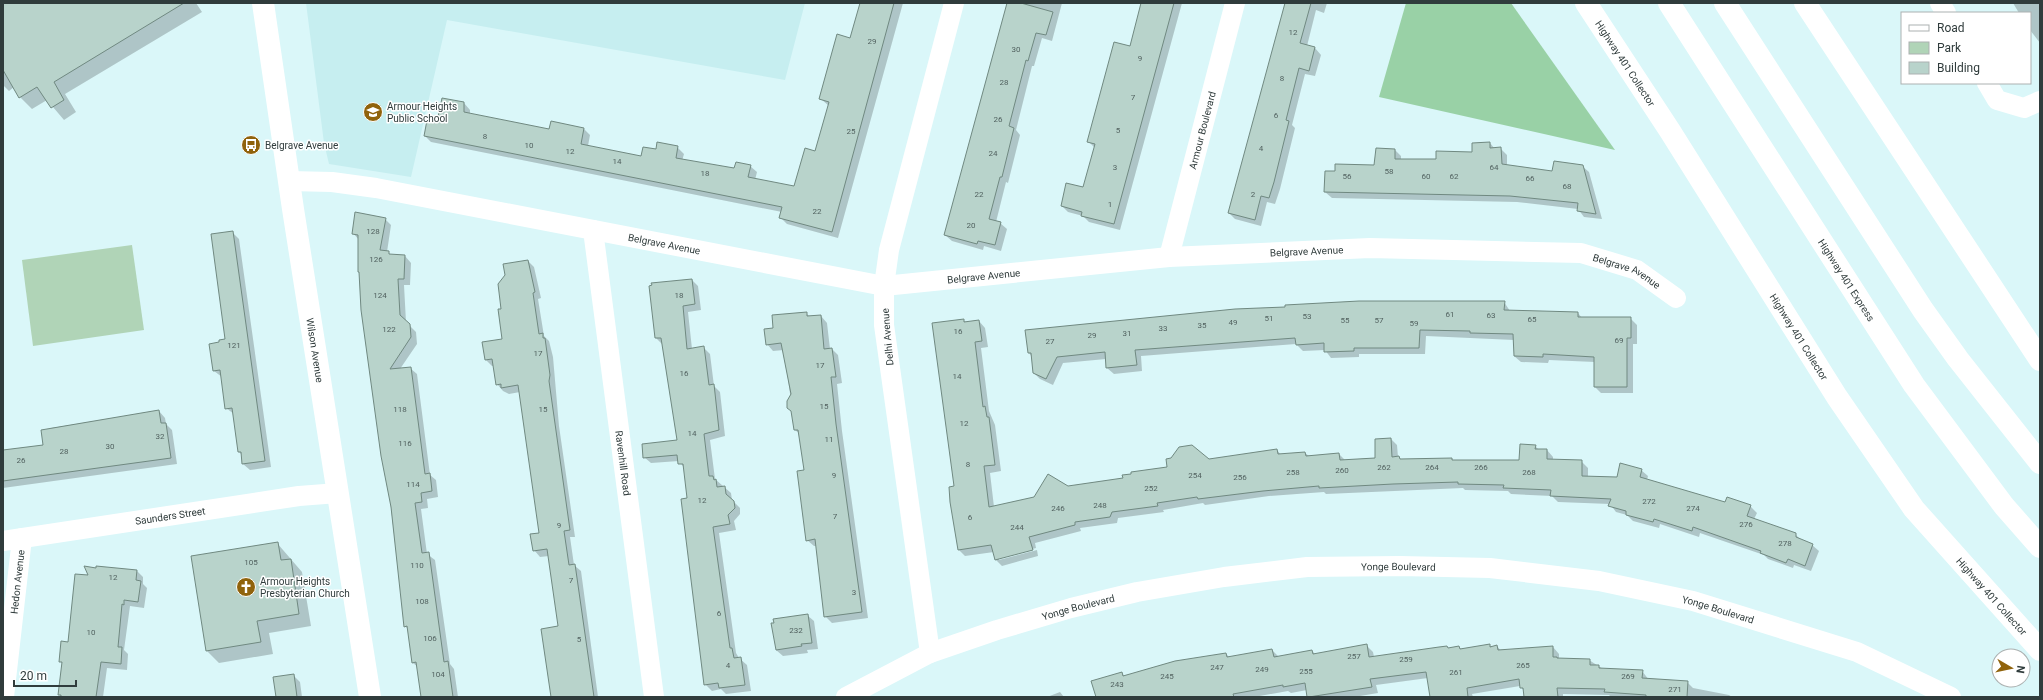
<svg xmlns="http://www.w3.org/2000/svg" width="2043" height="700" viewBox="0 0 2043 700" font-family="Roboto,sans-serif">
  <rect width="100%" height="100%" fill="#daf7f9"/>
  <path fill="#c6eef0" d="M306,3H805L785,80L447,20L411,177L329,164L324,143Z"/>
  <path fill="#b0d4b7" d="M132,245L144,330L33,346L22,260Z"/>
  <path fill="#99d1a6" d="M1406,3H1511L1615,150L1379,97Z"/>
  <path fill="#0003" d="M3,3H196L202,12L65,94L76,112L64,120L47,100L32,109L20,97L14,87L9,91L3,85Z
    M861,3H903L838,238L787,224L781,218L782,212L431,142L425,136L464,103L470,110V114L550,130L584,129L590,135L588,146L642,157L657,150L677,147L684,154L682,161L735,169L750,166L757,172L755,180L795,188L816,152L829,106L821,99L851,39Z
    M1008,3H1062L1052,41L1042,38L1034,66H1032L1016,130L1020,135L1008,183L1006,182L996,222L1000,223L1007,229L1001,251L984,246L983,250L952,241L945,235Z
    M1142,3H1182L1120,230L1089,222L1083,216L1068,212L1062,206L1084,188L1095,148L1088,141L1131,48Z
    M1286,3H1327L1324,13L1316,10L1307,46L1315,48L1321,55L1315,76L1305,74L1292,125L1295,128L1280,189L1275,204L1267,202L1261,226L1235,219L1229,213Z
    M2013,3H2040V43L2030,30V13H2019Z
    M1490,143L1495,149L1500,148L1507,155V166L1553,172L1582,166L1589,172L1602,219L1584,217L1578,209L1517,202L1332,198L1325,192L1336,172L1375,166L1395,150L1401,156V160H1437L1473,153Z
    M385,219L391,225L387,252L392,256H405L411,263L410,285H404L406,322L416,332L417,344L400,369L410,368L417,374L430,475L436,480L438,497L427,499L428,508L421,509L427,554L435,560L450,664L454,669L458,697H421L418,667L413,663L409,630L405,626L359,240L353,233Z
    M232,232L239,239L271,467L250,470L243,464L242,455L239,452L234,414L226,408L222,377L214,371L220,343L226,340Z
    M528,261L534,267L541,298L538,299L544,336L549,341L553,357L559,426L575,537H570L574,565L581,571L598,697H552L559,627L549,556L540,557L534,550L540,534L520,392L509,394L503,391L497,384L494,366H492L486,360L503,340V310Z
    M692,280L698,286L701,310L688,312L692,349L703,347L710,354L714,386L720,392L725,436L710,440L715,479L731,493L732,500L740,508V514L734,521L736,530L719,533L736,653L739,658L747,665L751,691L726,694L721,689L712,691L705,684L685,469L679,461L651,463L644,457L678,440L662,344L656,338Z
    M1504,302L1510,311L1578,313L1582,318H1630L1637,325V344H1633V393H1601L1595,387V362L1549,360L1548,363L1521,362L1514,356V340L1426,336L1425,354H1359V357L1331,358L1325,350L1303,351L1296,344L1141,356L1142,371L1114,374L1107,368L1106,359L1063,363L1053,385L1040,379L1034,373L1032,357L1029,353Z
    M806,313L810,317L821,316L827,323L830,349H832L838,355L842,383L837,384L842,431L868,618L832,623L825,616L817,546H814L807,540L805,471L800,434L795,430L784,350L773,351L767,344L775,329Z
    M963,320L967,323L979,321L985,328L988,347L981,348L989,411L995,425L1001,471L990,473L994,507L1035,498L1067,487L1124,479L1209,460L1277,450L1281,455L1305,453L1309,456L1339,454L1345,460L1376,458L1391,439L1397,445L1398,457L1401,460L1452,459L1454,461H1520L1535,446L1539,450H1547L1553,457V460L1581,461L1588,468V477L1617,478L1641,470L1648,476L1647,480L1726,503L1750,506L1757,513L1754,519L1795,534L1802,541L1812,545L1819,551L1811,571L1794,565L1793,568L1768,559L1764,555L1700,533L1699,537L1660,524L1659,528L1633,521L1627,515L1616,512L1610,504L1558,502L1552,496L1511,494L1508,491L1465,490L1463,488L1326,494L1324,492L1269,496L1205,505L1203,503L1163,510L1164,512L1118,518L1117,523L1080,528L1081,531L1035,543L1036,548L999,558V560L1037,550L1038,556L1002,566L996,560L994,552L965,556L959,550L955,487Z
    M159,411L165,418L166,424L172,430L177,464L3,488V451L44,445L51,428Z
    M277,543L302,572L311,626L269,633L273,654L219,663L207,651Z
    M97,567L137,571L143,577V584L147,588L144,608L130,606L124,650L128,654L127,670L107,668L103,697H61L59,695L63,664L60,661L69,643L89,576Z
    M807,615L814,621L818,649L807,650L808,653L783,656L776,650Z
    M1366,645L1373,652L1374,657L1459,647L1462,650L1489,645L1492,647L1497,646L1501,651L1553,647L1559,654V659L1589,660L1603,669L1642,671L1649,680L1687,682L1693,688L1729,695L1732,697H1611L1609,695L1563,694V697H1525V692L1520,686L1472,694L1473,697H1431L1428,678L1376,685L1378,693L1354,697H1308L1307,690L1291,693L1288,691L1254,697H1097L1122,673L1125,677L1226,654L1230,658L1272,650L1279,657L1312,651L1316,655Z
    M293,675L300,682L302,697H277Z
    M1060,692L1064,697H1047Z"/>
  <path fill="#b8d3cb" stroke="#708981" d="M3,3H184L54,82L64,100L51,108L37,87L19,98L3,70Z
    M860,3H894L832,232L779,218L782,207L424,136L428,115L438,117L442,98L464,102V112L549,129L551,121L584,128L581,144L641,156L643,147L656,149L657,142L678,146L676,158L734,168L736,162L751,165L748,177L794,186L805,148L815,151L829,102L819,99L837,34L850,38Z
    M1007,3H1021L1053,12L1046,35L1036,33L1028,61L1026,60L1009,126L1014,128L1002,177H1000L989,219L1001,222L995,245L978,241L977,244L944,235Z
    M1141,3H1174L1114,224L1081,216L1082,212L1061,206L1066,183L1083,187L1095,144L1087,142L1114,42L1130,46Z
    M1285,3H1311L1300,43L1315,47L1309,71L1299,68L1286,120L1289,121L1274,182L1269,198L1261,196L1255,220L1228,213Z
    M1490,142V148L1501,147L1502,164L1552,171L1554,161L1583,165L1596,214L1577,211L1578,203L1510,196L1324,192L1325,171H1335V164L1374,165L1376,148L1395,149V159H1436V151L1472,152V143Z
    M355,212L386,218L380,250L389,251V254L405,255L404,279H398L400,315L410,324L411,337L390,369L411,367L425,474L430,473L432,491L421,493L422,502L415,503L422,553L429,552L444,662L448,661L453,697H421L416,662L412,663L407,626L404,627L391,507L381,456L361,310L359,272H358V235L352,234Z
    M233,231L265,461L242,464L241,452H238L232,408L225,409L220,370L213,371L209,344L219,342V340L225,339L211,234Z
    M528,260L535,292L533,293L539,334L543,333V338H545L550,375L549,381L570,530L564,531L569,565L575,564L594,697H551L541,629L558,626L547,549L533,551L530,534L539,533L518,385L501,388V384L496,385L492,359L485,360L482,342L502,339L498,309H501L498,284L505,275L503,264Z
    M692,279L695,304L683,306L687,349L704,346L709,385L714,384L719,430L704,434L709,476H713L714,480L716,479L717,487L725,486L726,494L734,501L735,508L728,515L730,524L713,527L730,648H732L734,658L741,657L745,685L719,688L718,683L704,685L681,499L687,498L683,464H678L677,455L643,458L642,444L677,440L661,338H655L649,286L652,285L651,283Z
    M1359,301H1505L1504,310L1578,312V317H1631V338H1627V387H1594V357L1543,354V357L1514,356L1513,334L1470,333V331L1420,330L1419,348H1354V351L1324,352V343L1296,345L1295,338L1135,350L1137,365L1106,368L1105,352L1057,357L1046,379L1033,373L1031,353H1028L1025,330L1235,309L1285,307V305Z
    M807,312V316L821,315L824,349L832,348L836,377H831L836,424L862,612L824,617L815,539L806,541L797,471L804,470L798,430H794L791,411L787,408V401L791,394L781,343L766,345L764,329L773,328L772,315Z
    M964,319V322L979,320L982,341L975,342L983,407L985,406L987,417H989L995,465L984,466L989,507L1034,497L1048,474L1068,486L1123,478L1122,475L1131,474V472L1167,467L1166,459L1171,458L1179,447L1192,445L1209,459L1277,449L1278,454L1305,452L1306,456L1339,453L1340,460L1375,458V439L1391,438L1392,457L1399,456L1400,459L1452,458V460H1519L1520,444L1536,445L1535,449H1547V459L1582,460V476L1617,477L1620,463L1642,469L1640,477L1725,502L1727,497L1751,505L1747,516L1796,533V537L1813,544L1805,566L1788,559L1786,563L1760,553L1761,551L1693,527L1692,531L1654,519L1653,522L1626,515V511L1608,506L1611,499L1550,496L1551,490L1503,488L1504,485L1458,484V482L1393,484L1319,488V486L1263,491L1198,499L1197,497L1157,503L1158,506L1112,512L1110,517L1075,522V525L1029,537L1033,550L995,560L991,545L958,550L950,502L949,487L954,486L932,323Z
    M159,410L161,423H166L171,458L3,481V450L43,445L41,430Z
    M278,542L281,560L291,559L299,614L257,621L261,642L206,651L191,556Z
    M84,566L96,568V566L137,570L136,580L141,581L138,602L124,600V605L122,604L118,647H122L121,664L101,662L96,697H61V695H58L62,662H59L61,641L68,642L75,574L88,575Z
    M808,614L812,643L801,644L802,646L776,650L771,623H774L773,619Z
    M1367,644L1369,657L1439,647L1447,646L1448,648L1459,646L1460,649L1490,644V647L1497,645L1498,650L1553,646V657H1557V658L1590,659V665H1599V668L1643,670L1642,678L1688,681L1687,697H1646V695L1604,692L1605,689L1557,688L1558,697H1524L1523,688H1520L1519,679L1467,688L1468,697H1430L1426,672L1370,679L1372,687L1309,697H1307L1305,683L1283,687V685L1233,694L1234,697H1096L1091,681L1122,672L1123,676L1175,661L1226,653L1227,657L1272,649L1274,657L1312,650L1313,654Z
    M294,674L297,697H276L273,677Z"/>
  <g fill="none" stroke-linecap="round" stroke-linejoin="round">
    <g stroke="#fff" stroke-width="20">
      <path d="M1940,3L1946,13"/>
      <path d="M1987,83L1997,100L2024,108L2040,101"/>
      <path id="s1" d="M289,181L332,182L376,188L884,286L1169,257L1370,248L1581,253L1637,270L1676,298"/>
      <path id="s2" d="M593,230L654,697"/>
      <path id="s3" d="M1169,257L1235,3"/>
      <path id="s4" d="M3,541L299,496L338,493"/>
      <path d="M930,653L884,325V286L889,250L954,3"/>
      <path id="s5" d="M4,697L22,538"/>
      <path id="s6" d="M846,697L930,653L997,630L1071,608L1137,592L1224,577L1307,567L1400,566L1490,568L1599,581L1693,601L1857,652L1951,697"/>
    </g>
    <path stroke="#fff" stroke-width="22" id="s7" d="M263,3L293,209L370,697"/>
    <g stroke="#fff" stroke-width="22">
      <path id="s8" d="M1586,3L1670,131L1837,397L1914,509L2040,650"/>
      <path id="s9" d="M1669,3L1914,385L2004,506L2040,547"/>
      <path d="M1725,3L1923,310L1958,359L2040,463"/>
      <path d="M1805,3L2040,360"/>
    </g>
  </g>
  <defs>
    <symbol id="school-disc" viewBox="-11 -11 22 22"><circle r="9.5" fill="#90630c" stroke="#fff"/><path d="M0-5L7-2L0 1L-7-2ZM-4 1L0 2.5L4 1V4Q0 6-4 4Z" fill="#fff"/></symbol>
    <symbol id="bus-disc" viewBox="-11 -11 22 22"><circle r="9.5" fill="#90630c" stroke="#fff"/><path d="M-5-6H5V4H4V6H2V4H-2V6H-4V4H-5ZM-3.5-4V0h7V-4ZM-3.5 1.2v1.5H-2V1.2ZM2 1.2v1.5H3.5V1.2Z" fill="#fff"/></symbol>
    <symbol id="church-disc" viewBox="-11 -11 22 22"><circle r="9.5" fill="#90630c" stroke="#fff"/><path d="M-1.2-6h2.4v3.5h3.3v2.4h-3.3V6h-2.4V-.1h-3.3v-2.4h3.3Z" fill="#fff"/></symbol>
  </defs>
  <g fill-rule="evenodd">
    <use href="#school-disc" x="362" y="101" width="22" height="22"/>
    <use href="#bus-disc" x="240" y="134" width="22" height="22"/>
    <use href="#church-disc" x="235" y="576" width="22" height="22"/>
  </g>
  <g text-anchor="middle" stroke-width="3" stroke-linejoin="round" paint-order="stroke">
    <g font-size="8" fill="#526260">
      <text x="1293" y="35">12</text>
      <text x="872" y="44">29</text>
      <text x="1016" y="52">30</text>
      <text x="1140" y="61">9</text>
      <text x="1282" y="81">8</text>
      <text x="1004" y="85">28</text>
      <text x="1133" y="100">7</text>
      <text x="1276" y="118">6</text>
      <text x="998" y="122">26</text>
      <text x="1118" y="133">5</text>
      <text x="851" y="134">25</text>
      <text x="485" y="139">8</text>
      <text x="529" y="148">10</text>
      <text x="1261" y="151">4</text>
      <text x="570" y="154">12</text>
      <text x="993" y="156">24</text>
      <text x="617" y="164">14</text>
      <text x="1115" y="170">3</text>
      <text x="1494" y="170">64</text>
      <text x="1389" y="174">58</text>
      <text x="705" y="176">18</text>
      <text x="1347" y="179">56</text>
      <text x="1426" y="179">60</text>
      <text x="1454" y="179">62</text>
      <text x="1530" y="181">66</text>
      <text x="1567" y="189">68</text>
      <text x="979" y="197">22</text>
      <text x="1253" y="197">2</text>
      <text x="1110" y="207">1</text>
      <text x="817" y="214">22</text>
      <text x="971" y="228">20</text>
      <text x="373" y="234">128</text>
      <text x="376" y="262">126</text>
      <text x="380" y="298">124</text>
      <text x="679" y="298">18</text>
      <text x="1450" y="317">61</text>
      <text x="1491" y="318">63</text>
      <text x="1307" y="319">53</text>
      <text x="1269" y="321">51</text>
      <text x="1532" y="322">65</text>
      <text x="1345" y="323">55</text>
      <text x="1379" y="323">57</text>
      <text x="1233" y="325">49</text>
      <text x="1414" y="326">59</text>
      <text x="1202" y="328">35</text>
      <text x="1163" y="331">33</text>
      <text x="389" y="332">122</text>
      <text x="958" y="334">16</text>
      <text x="1127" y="336">31</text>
      <text x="1092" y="338">29</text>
      <text x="1619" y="343">69</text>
      <text x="1050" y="344">27</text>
      <text x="234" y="348">121</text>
      <text x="538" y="356">17</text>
      <text x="820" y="368">17</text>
      <text x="684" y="376">16</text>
      <text x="957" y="379">14</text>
      <text x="824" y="409">15</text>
      <text x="400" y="412">118</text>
      <text x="543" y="412">15</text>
      <text x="964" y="426">12</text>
      <text x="692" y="436">14</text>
      <text x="160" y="439">32</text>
      <text x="829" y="442">11</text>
      <text x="405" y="446">116</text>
      <text x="110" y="449">30</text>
      <text x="64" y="454">28</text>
      <text x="21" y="463">26</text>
      <text x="968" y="467">8</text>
      <text x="1384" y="470">262</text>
      <text x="1432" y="470">264</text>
      <text x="1481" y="470">266</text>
      <text x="1342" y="473">260</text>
      <text x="1293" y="475">258</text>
      <text x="1529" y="475">268</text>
      <text x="834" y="478">9</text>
      <text x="1195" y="478">254</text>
      <text x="1240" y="480">256</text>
      <text x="413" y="487">114</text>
      <text x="1151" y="491">252</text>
      <text x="702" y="503">12</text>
      <text x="1649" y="504">272</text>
      <text x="1100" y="508">248</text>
      <text x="1058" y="511">246</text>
      <text x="1693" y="511">274</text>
      <text x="835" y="519">7</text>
      <text x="970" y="520">6</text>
      <text x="1746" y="527">276</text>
      <text x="559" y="528">9</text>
      <text x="1017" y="530">244</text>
      <text x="1785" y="546">278</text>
      <text x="251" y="565">105</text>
      <text x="417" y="568">110</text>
      <text x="113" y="580">12</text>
      <text x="571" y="583">7</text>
      <text x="854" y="595">3</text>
      <text x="422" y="604">108</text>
      <text x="719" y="616">6</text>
      <text x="796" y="633">232</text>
      <text x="91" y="635">10</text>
      <text x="430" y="641">106</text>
      <text x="579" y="642">5</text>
      <text x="1354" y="659">257</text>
      <text x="1406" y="662">259</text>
      <text x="728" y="668">4</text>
      <text x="1523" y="668">265</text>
      <text x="1217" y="670">247</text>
      <text x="1262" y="672">249</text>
      <text x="1306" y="674">255</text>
      <text x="1456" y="675">261</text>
      <text x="438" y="677">104</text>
      <text x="1167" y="679">245</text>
      <text x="1628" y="679">269</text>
      <text x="1117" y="687">243</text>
      <text x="1675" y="692">271</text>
    </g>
    <g font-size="10" fill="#303c3c" stroke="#fff">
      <text dy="4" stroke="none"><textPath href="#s8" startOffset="72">Highway 401 Collector</textPath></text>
      <text dy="4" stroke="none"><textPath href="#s3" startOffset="131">Armour Boulevard</textPath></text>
      <text dy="4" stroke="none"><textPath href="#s1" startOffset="381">Belgrave Avenue</textPath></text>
      <text dy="4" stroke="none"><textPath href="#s1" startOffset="1029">Belgrave Avenue</textPath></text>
      <text dy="4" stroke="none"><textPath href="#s1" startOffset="1353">Belgrave Avenue</textPath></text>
      <text dy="4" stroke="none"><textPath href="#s1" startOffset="705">Belgrave Avenue</textPath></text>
      <text dy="4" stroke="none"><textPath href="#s9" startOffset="329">Highway 401 Express</textPath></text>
      <text transform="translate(887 337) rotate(-95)" y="4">Delhi Avenue</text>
      <text dy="4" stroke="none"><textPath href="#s8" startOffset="396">Highway 401 Collector</textPath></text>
      <text dy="4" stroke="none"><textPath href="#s7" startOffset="351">Wilson Avenue</textPath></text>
      <text dy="4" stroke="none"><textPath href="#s2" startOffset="235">Ravenhill Road</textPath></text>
      <text dy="4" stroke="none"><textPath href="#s4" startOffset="169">Saunders Street</textPath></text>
      <text dy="4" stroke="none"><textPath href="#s6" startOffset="574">Yonge Boulevard</textPath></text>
      <text dy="4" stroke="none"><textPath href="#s5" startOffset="116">Hedon Avenue</textPath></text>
      <text dy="4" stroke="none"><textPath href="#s8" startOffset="720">Highway 401 Collector</textPath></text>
      <text dy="4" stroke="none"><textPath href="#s6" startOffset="250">Yonge Boulevard</textPath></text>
      <text dy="4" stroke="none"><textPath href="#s6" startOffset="898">Yonge Boulevard</textPath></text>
    </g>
    <g font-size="10" fill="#303c3c" stroke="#fff" text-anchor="start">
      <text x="387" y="110">Armour Heights<tspan x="387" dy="12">Public School</tspan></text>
      <text x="265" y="149">Belgrave Avenue</text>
      <text x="260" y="585">Armour Heights<tspan x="260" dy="12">Presbyterian Church</tspan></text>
    </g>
  </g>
  <rect width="2043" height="700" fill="none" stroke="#303c3c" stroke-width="8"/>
  <rect x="1901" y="12" width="130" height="72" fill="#ffffff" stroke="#acb1b1"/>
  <rect x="1909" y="25" width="20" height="6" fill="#ffffff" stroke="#acb1b1"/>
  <text x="1937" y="32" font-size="12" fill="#303c3c">Road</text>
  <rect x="1909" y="42" width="20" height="12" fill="#b0d4b7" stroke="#acb1b1"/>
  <text x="1937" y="52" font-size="12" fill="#303c3c">Park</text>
  <rect x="1909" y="62" width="20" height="12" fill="#b8d3cb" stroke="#acb1b1"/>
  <text x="1937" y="72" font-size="12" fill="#303c3c">Building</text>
  <g transform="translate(2011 668) rotate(99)"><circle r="19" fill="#ffffff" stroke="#acb1b1"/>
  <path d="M0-3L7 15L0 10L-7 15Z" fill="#90630c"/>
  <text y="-6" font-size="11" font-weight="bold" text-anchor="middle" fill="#303c3c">N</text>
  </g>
  <path d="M14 680v6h62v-6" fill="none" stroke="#303c3c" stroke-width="2"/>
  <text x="20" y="680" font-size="12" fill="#303c3c" stroke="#ffffff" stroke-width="3" paint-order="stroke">20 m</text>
</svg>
